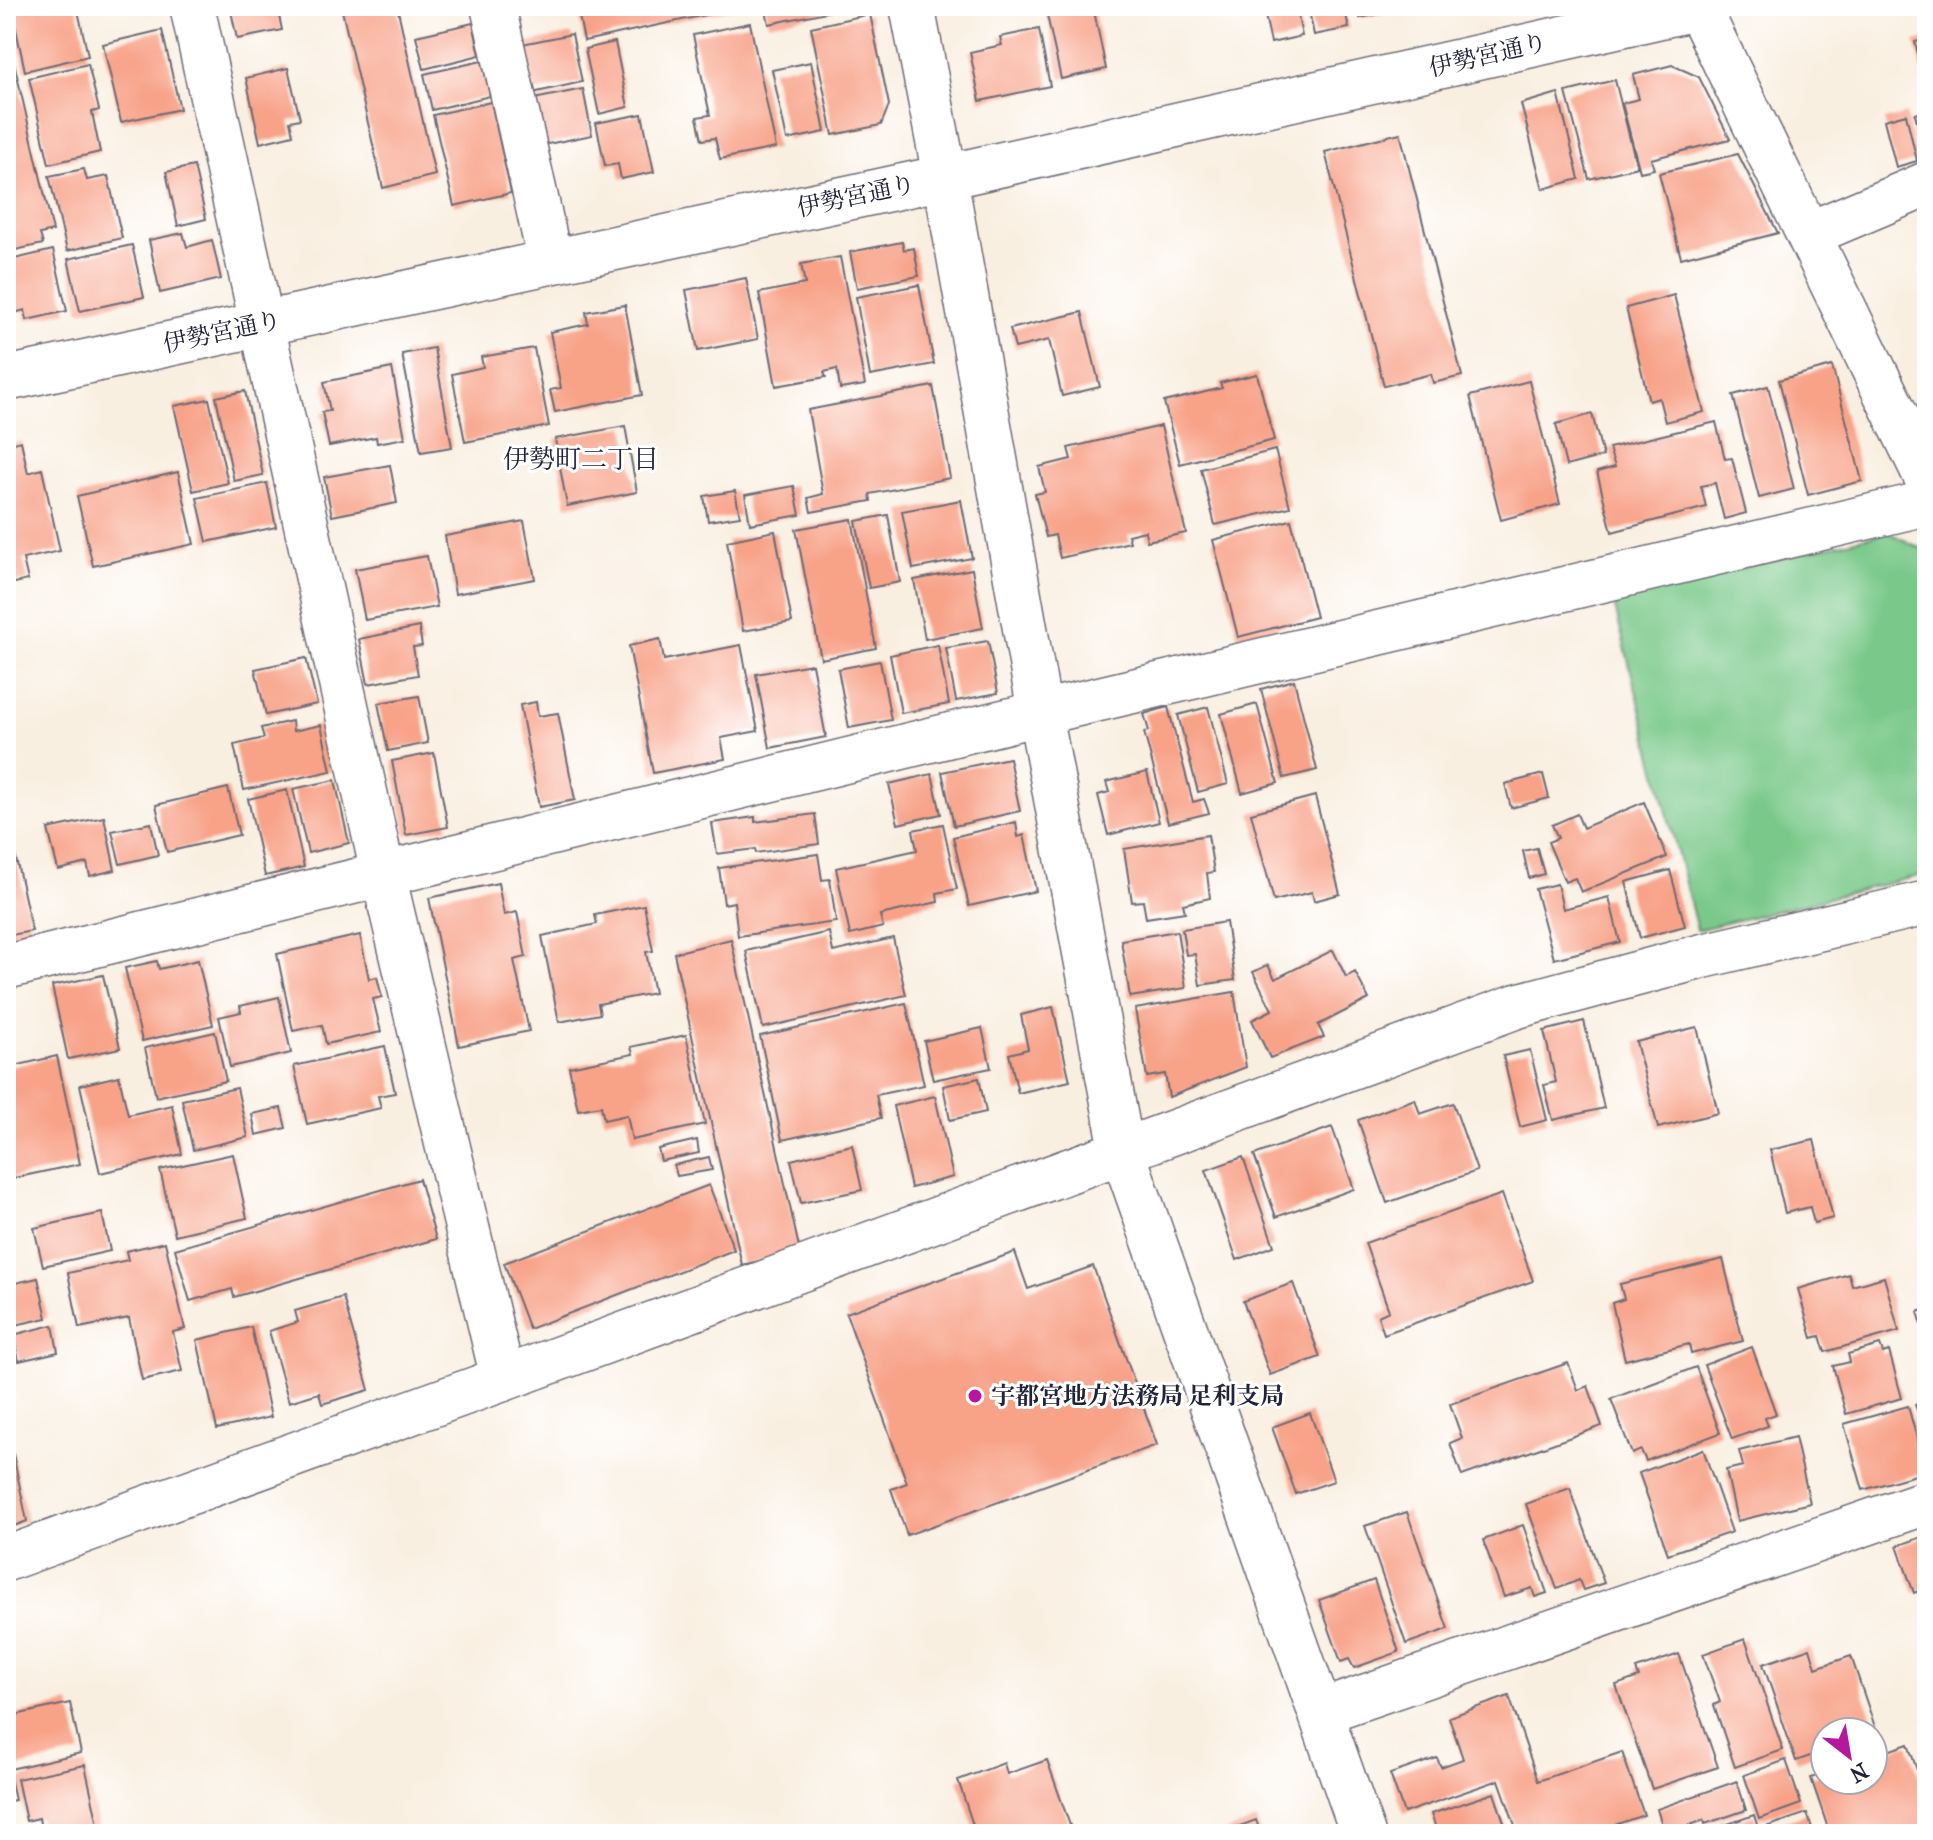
<svg xmlns="http://www.w3.org/2000/svg" width="1933" height="1840" viewBox="0 0 1933 1840" font-family="'IM FELL French Canon','Noto Serif JP',serif">
  <rect width="100%" height="100%" fill="#fff"/>
  <filter id="ink" filterUnits="userSpaceOnUse"><feTurbulence type="fractalNoise" baseFrequency=".0125" numOctaves="2"/><feDisplacementMap in="SourceGraphic" scale="16" xChannelSelector="R" yChannelSelector="G"/><feConvolveMatrix kernelMatrix="1 2 1 2 8 2 1 2 1" color-interpolation-filters="sRGB"/></filter>
  <filter id="wash" filterUnits="userSpaceOnUse"><feTurbulence type="fractalNoise" baseFrequency=".006" numOctaves="4" result="noise"/><feDisplacementMap in="SourceGraphic" scale="32" xChannelSelector="R" yChannelSelector="G"/><feGaussianBlur stdDeviation="1.8" result="paint"/><feColorMatrix in="noise" values="0 0 0 0 0 0 0 0 0 0 0 0 0 0 0 0 0 1.4 0 .05"/><feComposite in="paint" operator="in"/></filter>
  <g filter="url(#wash)">
    <rect width="100%" height="100%" fill="#f9efe1"/>
    <path fill="#7ac98a" stroke="#4e7662" stroke-width="2" d="M1887,532L1927,551V874L1697,930L1613,600Z"/>
    <g id="blocks">
      <path fill="#f8a288" d="M11,6H77L88,56L25,71Z
        M230,6H277L282,30L237,39Z
        M341,6H397L435,175L383,188Z
        M577,6H743V7L584,41Z
        M765,6H850V7L769,24Z
        M1045,6H1093L1106,69L1061,79Z
        M1263,6H1296L1302,36L1271,43Z
        M1308,6H1344L1349,28L1314,35Z
        M1358,6H1413V7L1360,18Z
        M870,14L889,105L881,125L833,135L811,27Z
        M473,23L480,55L424,69L416,36Z
        M750,23L776,148L720,159L715,138L702,140L697,117L710,115L693,35Z
        M6,28L53,231L40,234L43,244L6,252Z
        M1039,29L1050,86L980,101L970,52L1002,45L1000,37Z
        M162,30L180,109L121,122L103,44Z
        M572,34L582,82L532,93L522,44Z
        M1927,39V85H1926L1915,42Z
        M615,42L628,107L599,114L585,49Z
        M482,61L490,96L432,110L424,74Z
        M811,62L825,132L787,140L772,70Z
        M88,64L99,110L92,112L100,152L49,164L29,78Z
        M1672,65L1699,77L1730,139L1651,159L1654,169L1640,172L1622,103L1639,99L1633,75Z
        M288,68L300,119L290,121L293,135L260,143L246,78Z
        M1615,80L1637,167L1589,179L1566,92Z
        M583,89L592,135L543,145L534,99Z
        M1558,93L1579,179L1543,189L1521,104Z
        M491,102L511,193L454,206L433,115Z
        M1927,111V159H1926L1915,114Z
        M642,114L654,172L621,179L618,164L605,166L596,123Z
        M1906,114L1917,161L1896,167L1884,120Z
        M1400,133L1462,376L1433,383L1431,374L1384,386L1325,152Z
        M1738,154L1778,233L1681,258L1659,173Z
        M194,166L206,219L178,226L166,172Z
        M84,169L87,180L108,176L122,238L67,251L49,176Z
        M183,233L187,247L212,240L221,279L160,293L149,240Z
        M902,242L904,250L914,248L919,276L857,288L850,252Z
        M132,245L144,297L80,311L68,259Z
        M53,250L67,311L27,320L25,310L14,313L6,277V261Z
        M840,257L865,385L840,389L837,369L824,372L826,377L776,386L759,293L805,284L801,264Z
        M746,278L758,339L698,351L686,290Z
        M919,285L934,364L870,376L856,297Z
        M1674,295L1704,412L1665,422L1659,398L1649,401L1626,308Z
        M625,305L642,395L555,412L550,390L561,388L550,332L588,324L586,312Z
        M1082,312L1100,387L1062,396L1049,340L1015,348L1010,329Z
        M434,348L452,447L421,452L402,354Z
        M534,348L549,426L465,442L452,374L483,367L481,357Z
        M1832,366L1862,481L1808,495L1779,380Z
        M392,368L405,438L377,443L376,437L329,446L322,412L330,411L324,382Z
        M1257,374L1274,440L1180,464L1164,402L1222,388L1220,383Z
        M1529,381L1560,504L1501,520L1470,396Z
        M933,386L950,478L870,494L871,501L811,512L808,498L823,494L808,410Z
        M1768,386L1794,489L1759,498L1733,395Z
        M245,391L263,475L234,481L216,397Z
        M209,399L228,483L193,491L174,406Z
        M1592,414L1603,456L1566,466L1556,424Z
        M1716,422L1725,459L1732,458L1746,513L1724,519L1715,483L1701,486L1706,507L1612,532L1597,472L1615,467L1609,448Z
        M625,426L637,492L567,506L555,439Z
        M1161,426L1186,533L1147,541L1145,531L1128,535L1130,542L1060,558L1055,535L1046,537L1035,494L1045,492L1039,467L1071,459L1068,448Z
        M21,441L28,473L42,469L60,551L23,559L28,580L6,585V445Z
        M1275,450L1290,507L1215,525L1201,469Z
        M390,465L397,503L332,516L324,477Z
        M178,472L194,544L93,566L77,496Z
        M267,483L276,527L207,542L197,498Z
        M794,486L800,515L750,524L745,495Z
        M735,491L740,516L708,521L704,496Z
        M961,500L972,558L913,569L902,511Z
        M888,515L900,582L869,588L856,521Z
        M852,519L876,648L821,659L796,529Z
        M1291,520L1316,617L1238,637L1213,540Z
        M524,521L535,579L455,594L445,536Z
        M775,531L792,622L743,631L727,541Z
        M427,556L437,607L365,620L355,569Z
        M972,569L983,628L925,639L914,580Z
        M419,627L422,646L413,647L418,675L368,684L359,639Z
        M660,639L664,660L741,645L758,731L721,738L725,759L653,773L629,646Z
        M988,641L998,693L956,701L946,648Z
        M938,645L949,704L901,713L890,655Z
        M306,658L317,704L266,715L255,669Z
        M880,661L891,720L849,728L838,669Z
        M812,664L826,737L770,748L756,674Z
        M1294,680L1317,770L1284,778L1261,689Z
        M419,696L428,743L388,751L378,703Z
        M536,702L538,716L558,713L575,800L539,807L520,705Z
        M1257,704L1278,783L1242,793L1221,714Z
        M1168,707L1193,802L1204,799L1209,813L1168,823L1144,732L1149,731L1144,714Z
        M1208,707L1228,784L1198,792L1178,715Z
        M292,721L293,731L321,725L331,771L244,790L234,745L264,738L261,728Z
        M434,753L448,827L406,835L392,761Z
        M1009,758L1020,811L954,826L942,772Z
        M1147,772L1159,822L1108,835L1098,795L1109,792L1106,782Z
        M932,774L941,814L898,824L889,784Z
        M1543,774L1549,798L1511,808L1505,784Z
        M335,780L349,843L308,853L293,789Z
        M228,788L239,835L167,852L156,805Z
        M287,790L304,867L265,876L248,799Z
        M1315,796L1340,894L1314,901L1312,892L1274,901L1251,813Z
        M1644,802L1667,857L1581,892L1575,878L1565,882L1548,842L1558,838L1552,825L1577,814L1583,828Z
        M815,814L819,844L756,853L755,849L717,854L712,823L755,817V822Z
        M104,817L115,870L90,876L87,863L58,870L48,829Z
        M1016,822L1018,837L1024,835L1036,891L969,906L953,837Z
        M151,823L158,855L120,864L112,831Z
        M943,824L957,889L937,893L938,902L880,915L883,927L850,935L836,868L917,850L913,830Z
        M1208,835L1214,872L1207,873L1210,898L1183,904L1185,912L1146,918L1143,901L1132,902L1124,849Z
        M13,845L32,931L6,936V846Z
        M1537,848L1544,874L1529,878L1523,851Z
        M818,854L822,880L830,879L836,922L738,936L734,902L724,904L719,868Z
        M1670,870L1685,926L1640,938L1626,882Z
        M498,883L504,915L517,912L526,957L514,960L529,1031L459,1046L429,898Z
        M1557,884L1563,909L1609,897L1620,942L1554,959L1535,889Z
        M644,905L653,951L646,952L654,993L598,1004L600,1014L559,1022L542,936L597,924L595,915Z
        M1226,922L1235,980L1200,985L1195,954L1186,955L1182,929Z
        M1177,931L1186,988L1130,997L1121,940Z
        M829,932L833,952L893,938L906,995L763,1028L746,951Z
        M360,935L369,979L377,977L382,997L373,999L381,1032L326,1044L322,1025L293,1031L277,954Z
        M731,939L800,1252L742,1265L674,953Z
        M1333,950L1346,977L1355,972L1369,999L1318,1025L1324,1037L1270,1058L1252,1020L1272,1010L1253,972L1268,965L1275,979Z
        M198,960L213,1025L142,1041L125,968L157,961L159,969Z
        M103,975L120,1048L68,1059L52,986Z
        M1234,992L1246,1067L1169,1097L1165,1074L1147,1077L1135,1009Z
        M279,997L291,1053L230,1067L219,1017L241,1012L240,1006Z
        M906,1003L924,1085L876,1095L881,1118L782,1140L760,1036Z
        M1053,1007L1070,1081L1018,1093L1009,1054L1028,1049L1021,1015Z
        M1584,1021L1604,1108L1553,1120L1544,1085L1556,1082L1544,1031Z
        M1697,1027L1718,1113L1658,1128L1636,1042Z
        M982,1028L991,1068L933,1080L924,1041Z
        M215,1032L226,1081L156,1097L145,1048Z
        M686,1035L705,1124L632,1140L627,1115L604,1120L601,1106L578,1110L569,1067L633,1054L631,1047Z
        M385,1046L395,1093L378,1096L381,1108L307,1124L294,1066Z
        M1530,1050L1547,1120L1520,1127L1503,1056Z
        M57,1056L80,1164L9,1179L6,1167V1068Z
        M119,1076L128,1115L172,1105L182,1154L100,1173L80,1085Z
        M979,1078L986,1112L950,1120L943,1086Z
        M237,1088L248,1137L193,1150L182,1100Z
        M935,1096L953,1177L911,1188L893,1106Z
        M1415,1099L1420,1114L1453,1103L1477,1171L1387,1203L1358,1120Z
        M281,1108L286,1128L256,1135L252,1114Z
        M1332,1127L1354,1189L1276,1217L1254,1155Z
        M697,1140L699,1153L661,1161L658,1149Z
        M1814,1140L1833,1218L1814,1223L1810,1207L1785,1213L1770,1150Z
        M852,1145L862,1190L801,1203L791,1160Z
        M233,1154L247,1218L175,1235L160,1170Z
        M709,1157L712,1170L677,1176L674,1165Z
        M1243,1157L1274,1246L1237,1260L1206,1170Z
        M419,1179L436,1239L234,1297L232,1289L190,1301L175,1249Z
        M709,1185L734,1250L529,1329L504,1263Z
        M1502,1194L1533,1281L1384,1334L1378,1316L1389,1311L1365,1243Z
        M102,1213L110,1251L43,1266L34,1228Z
        M165,1242L185,1329L173,1332L182,1371L142,1380L129,1318L79,1328L68,1273L128,1260L126,1251Z
        M1015,1252L1028,1289L1093,1266L1157,1445L907,1535L891,1489L907,1483L846,1313Z
        M1723,1259L1743,1341L1691,1354L1689,1344L1625,1360L1612,1303L1624,1299L1620,1284Z
        M1849,1274L1852,1286L1884,1277L1899,1331L1825,1352L1820,1336L1812,1338L1798,1289Z
        M38,1278L47,1318L6,1327V1285Z
        M1293,1283L1320,1357L1270,1375L1243,1301Z
        M343,1297L369,1390L322,1404L319,1393L289,1402L269,1331L298,1322L295,1311Z
        M1927,1309V1327L1923,1328L1918,1312Z
        M53,1325L58,1352L19,1361L13,1335Z
        M251,1327L271,1417L217,1429L197,1340Z
        M1880,1345L1883,1353L1889,1351L1902,1398L1846,1414L1833,1366L1850,1362L1848,1354Z
        M1752,1347L1776,1414L1765,1418L1768,1426L1732,1439L1704,1365Z
        M1568,1363L1578,1390L1588,1386L1602,1426L1462,1476L1450,1443L1462,1438L1450,1404Z
        M1696,1367L1720,1433L1646,1461L1641,1450L1632,1454L1611,1399Z
        M1927,1400V1435L1915,1405Z
        M1908,1406L1926,1472L1863,1490L1844,1424Z
        M1310,1413L1334,1481L1296,1494L1272,1427Z
        M1795,1437L1810,1503L1737,1521L1726,1470L1743,1466L1739,1451Z
        M1703,1449L1732,1532L1668,1554L1639,1473Z
        M13,1454L27,1521L6,1529V1455Z
        M1570,1488L1604,1583L1583,1590L1579,1580L1557,1589L1526,1504Z
        M1407,1512L1448,1629L1406,1644L1365,1526Z
        M1523,1525L1547,1593L1535,1597L1532,1588L1504,1597L1483,1540Z
        M1922,1537L1927,1553V1588L1914,1593L1897,1546Z
        M1374,1580L1399,1652L1354,1668L1349,1659L1341,1662L1319,1600Z
        M1745,1639L1783,1750L1735,1767L1714,1705L1720,1702L1703,1654Z
        M1810,1648L1816,1668L1851,1656L1877,1733L1873,1735V1732H1825V1751L1796,1761L1763,1664Z
        M1679,1654L1718,1767L1652,1789L1616,1685L1639,1677L1636,1669Z
        M1509,1696L1538,1781L1622,1752L1644,1815L1588,1834H1518L1499,1780L1404,1813L1390,1774L1437,1758L1441,1767L1463,1759L1449,1717Z
        M70,1703L81,1753L10,1769L6,1750V1717Z
        M1908,1744L1927,1799V1834H1830L1811,1778L1825,1773V1780H1873V1756Z
        M1047,1760L1073,1834H976L958,1780L1004,1763L1007,1774Z
        M1786,1760L1801,1804L1759,1819L1744,1775Z
        M85,1765L100,1834H42L39,1818L26,1821L17,1779Z
        M10,1778L15,1800L6,1802V1779Z
        M1737,1781L1746,1810L1705,1824L1704,1820L1665,1834L1657,1809Z
        M1494,1793L1508,1834H1438L1431,1814Z
        M1807,1813L1814,1834H1768L1766,1827Z
        M1754,1815L1760,1834H1701V1833Z
        M1256,1820L1261,1834H1218Z"/>
    </g>
  </g>
  <g filter="url(#ink)">
    <use href="#blocks" fill-opacity="0" stroke="#6d6a75" stroke-width="2"/>
    <g fill="none" stroke-linecap="round" stroke-linejoin="round">
      <defs>
        <path id="minor" d="M192,6L383,874L503,1379
          M493,6L550,261
          M1698,7L1927,479
          M1809,234L1927,184
          M6,967L1040,713L1927,503
          M1321,1712L1927,1502"/>
        <path id="tertiary" d="M912,6L945,177L1040,713L1122,1150L1363,1834
          M6,379L945,177L1705,6
          M6,1559L503,1379L1517,1006L1703,956L1927,903"/>
      </defs>
      <use href="#minor" stroke="#6d6a75" stroke-width="47"/>
      <use href="#tertiary" stroke="#6d6a75" stroke-width="47"/>
      <use href="#minor" stroke="#fff" stroke-width="44"/>
      <use href="#tertiary" stroke="#fff" stroke-width="44"/>
    </g>
  </g>
  <circle fill="#b5179e" stroke="#fff" stroke-width="3" cx="975" cy="1396" r="8"/>
  <g text-anchor="middle" stroke-width="6" stroke-linejoin="round" paint-order="stroke">
    <g font-size="24" fill="#22223b" stroke="#fff">
      <text transform="translate(1488 55) rotate(-13)" y="8">伊勢宮通り</text>
      <text transform="translate(856 196) rotate(-12)" y="8">伊勢宮通り</text>
      <text transform="translate(222 332) rotate(-12)" y="8">伊勢宮通り</text>
    </g>
    <g font-size="24" font-weight="bold" fill="#22223b" stroke="#fff" text-anchor="start">
      <text x="991" y="1404">宇都宮地方法務局 足利支局</text>
    </g>
    <g font-size="26" fill="#22223b" stroke="#fff">
      <text x="581" y="468">伊勢町二丁目</text>
    </g>
  </g>
  <rect width="1933" height="1840" fill="none" stroke="#fff" stroke-width="32"/>
  <g transform="translate(1849 1756) rotate(149)"><circle r="38" fill="#ffffff" stroke="#a7a7b1" stroke-width="2"/>
  <path d="M0-6L14 30L0 20L-14 30Z" fill="#b5179e"/>
  <text y="-12" font-size="22" font-weight="bold" text-anchor="middle" fill="#22223b">N</text>
  </g>
</svg>
